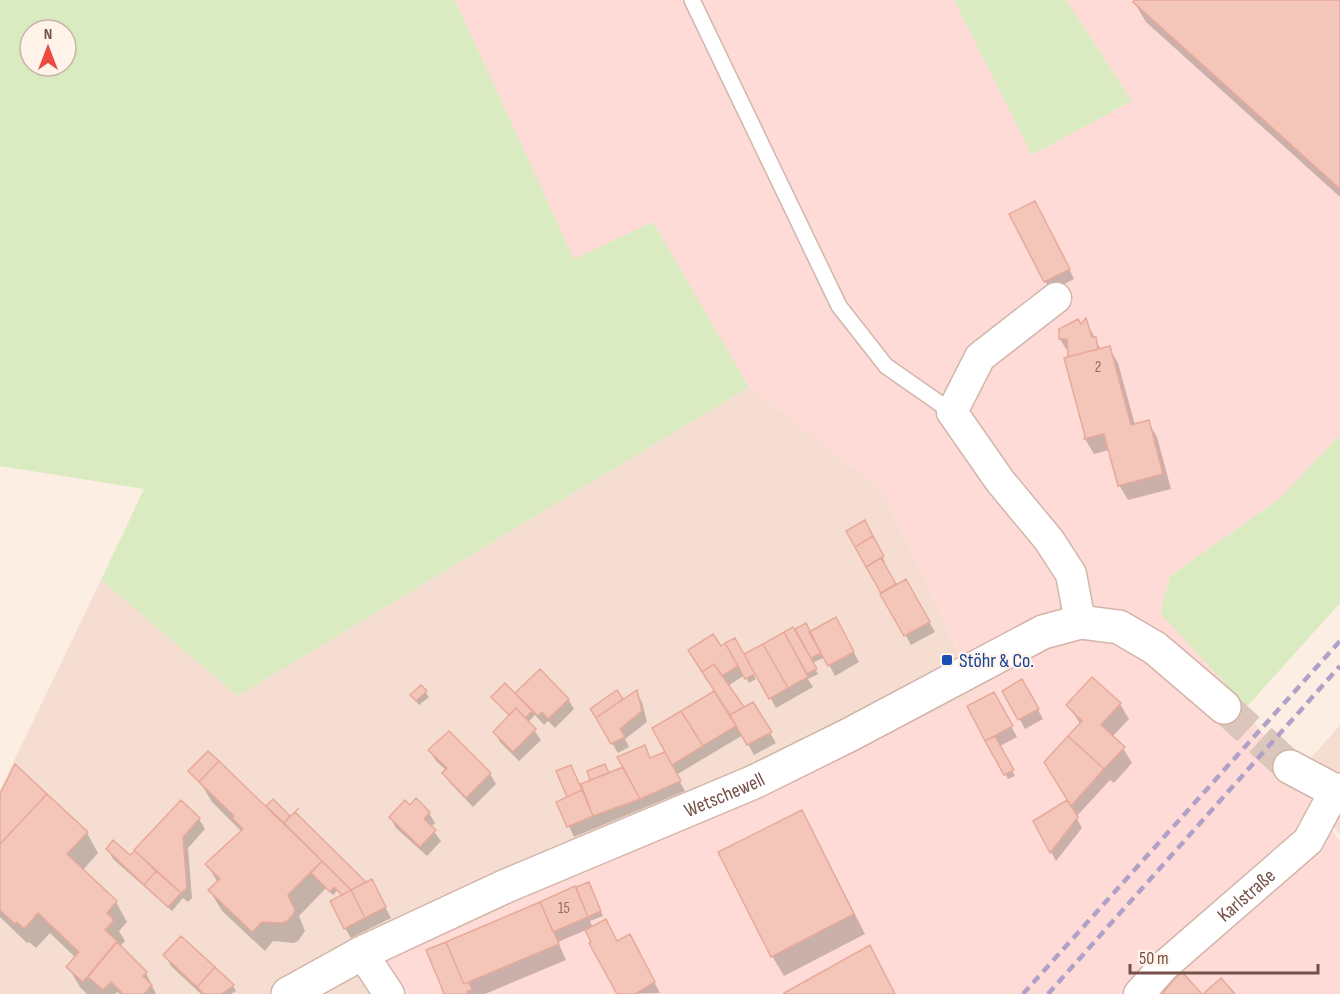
<svg xmlns="http://www.w3.org/2000/svg" width="1340" height="994" viewBox="0 0 1340 994" font-family="'Sofia Sans Condensed',sans-serif">
  <rect width="100%" height="100%" fill="#fdeee3"/>
  <path fill="#f5ded1" d="M749,387L883,491L978,693L378,965L390,994H0V790L101,580L238,696Z
    M1340,725V835L1296,775Z"/>
  <path fill="#fedbd6" d="M455,0H954L1032,155L1132,101L1066,0H1340V435L1279,499L1170,576L1160,613L1232,691L1340,841V994H395L377,965L978,692L883,491L749,387L653,223L574,260Z"/>
  <path fill="#daebc1" fill-rule="evenodd" d="M0,0H455L574,259L653,222L749,387L238,696L101,580L144,489L0,466ZM30,30H66V66H30Z
    M954,0H1066L1132,101L1032,155Z
    M1340,435V603L1245,709L1232,691L1160,613L1170,576L1279,499Z"/>
  <path fill="#0003" d="M1136,0H1340V197L1146,22L1134,2Z
    M1041,212L1074,279L1051,291L1045,281Z
    M1086,321L1101,350L1109,348L1118,363L1135,425L1148,422L1157,437L1171,489L1128,500L1119,485L1109,450L1094,454L1085,439L1069,349H1066L1060,339L1080,327Z
    M864,522L885,562L882,564L895,586L905,581L935,632L911,645L848,531Z
    M835,619L859,662L835,676L825,657L812,663L818,674L808,679L813,687L776,708L746,655L787,640L789,639L786,633L805,625L810,633Z
    M734,640L756,679L749,683L745,675L728,686L744,709L770,733L776,743L754,755L743,735L676,775L685,791L574,837L558,803L585,790L593,781L589,772L609,774L625,768L644,747L651,760L667,752L654,729L715,691L721,648Z
    M1092,679L1120,704L1129,719L1112,737L1123,748L1132,763L1114,783L1110,780L1076,817L1082,828L1056,861L1035,822L1069,801L1081,725L1068,705Z
    M1022,681L1043,719L1025,729L1004,691Z
    M421,687L429,697L419,705L415,700Z
    M617,692L623,702L636,692L642,702L647,722L625,739L629,747L618,753L594,714Z
    M517,693L568,699L574,709L555,728L548,721L544,725L535,715L528,722L541,740L519,761L500,742L495,732L510,716L496,702L520,700Z
    M994,694L1017,737L1000,746L1015,776L1008,779L969,707Z
    M449,733L490,774L496,784L473,807L450,783L444,773L447,771L436,761L430,751Z
    M190,772L271,812L268,806L290,819L295,814L366,884L377,891L391,918L351,938L345,928L343,896L337,891L333,895L326,888L299,916L305,931L298,941L294,943L273,941L265,951L222,911L210,891L218,883L207,864L242,832L212,802L203,787Z
    M0,798L87,833L98,853L82,871L116,902L127,922L119,931L125,941L119,947L146,973L156,994H120L117,992L115,994H87L80,987L68,967L76,958L50,933L36,948L29,942L27,943L0,917Z
    M181,802L199,819L205,829L188,848L192,898L188,902L183,898L172,911L113,859L108,849L130,857Z
    M410,807L429,813L435,823L431,827L441,841L427,856L396,828L390,817Z
    M813,832L865,934L784,976L772,956Z
    M588,884L603,916L590,921L593,928L617,943L635,945L660,993L618,994L586,930L558,942L566,960L485,994H446L575,889Z
    M181,938L233,986L236,991L231,994H201L171,966L165,955Z"/>
  <path fill="#f4c6b9" stroke="#e7a999" stroke-width="1.5" d="M1134,0H1340V189L1133,2Z
    M1035,201L1070,269L1044,282L1009,214Z
    M1086,318L1092,337H1096L1098,349L1068,357L1067,339H1059V329L1078,319L1081,324Z
    M1110,346L1131,425L1149,420L1163,474L1118,486L1104,434L1084,439L1085,436L1064,358Z
    M865,520L873,536L855,547L846,531Z
    M873,536L884,556L866,567L855,547Z
    M881,558L896,584L881,593L866,567Z
    M906,579L930,622L904,636L880,594Z
    M836,617L854,652L828,666L809,632Z
    M806,623L821,653L811,658L795,629Z
    M793,627L817,669L807,674L784,632Z
    M784,632L808,677L788,688L763,644Z
    M713,634L721,646L725,643L738,666L722,676L714,664L702,672L688,650Z
    M735,638L755,674L745,679L725,643Z
    M763,644L788,688L769,699L744,654Z
    M714,664L744,707L730,715L702,672Z
    M540,669L569,699L548,719L542,712L538,716L515,693Z
    M1092,677L1121,703L1101,725L1125,747L1104,769L1068,736L1082,721L1066,705Z
    M1022,679L1039,709L1018,720L1002,691Z
    M505,683L532,711L525,718L516,708L509,715L491,697Z
    M421,685L427,691L416,701L410,695Z
    M617,690L623,699L596,718L590,709Z
    M637,690L642,711L620,729L625,737L611,744L596,718Z
    M714,691L736,726L703,746L681,711Z
    M994,692L1013,726L985,741L967,706Z
    M753,702L772,732L747,745L730,715Z
    M516,708L536,729L513,752L493,732Z
    M681,711L703,746L672,765L652,728Z
    M449,731L491,773L466,798L442,773L447,768L428,750Z
    M995,736L1014,770L1004,775L985,741Z
    M1068,736L1104,769L1071,806L1044,762Z
    M645,745L650,758L665,752L681,781L640,799L617,757Z
    M208,751L219,761L199,782L188,771Z
    M219,761L322,861L288,895L295,910L293,915L287,921L282,923L262,922L252,932L208,890L220,879L205,864L243,829L232,818L234,816L199,782Z
    M15,764L47,794L0,844V794Z
    M605,764L609,773L590,780L587,771Z
    M571,765L582,790L567,797L556,771Z
    M623,767L640,799L593,816L581,784Z
    M582,790L593,816L567,827L556,802Z
    M47,794L88,832L67,854L117,901L107,913L114,920L105,930L117,941L83,982L66,967L79,952L38,913L24,929L17,922L15,924L0,910V844Z
    M416,798L430,812L424,819L436,830L420,847L389,817L405,800L410,805Z
    M273,799L290,816L284,823L266,806Z
    M181,800L200,818L183,837L187,888L181,893L134,850Z
    M1067,800L1078,817L1050,853L1033,821Z
    M299,808L295,812L366,882L351,890L284,823Z
    M802,810L854,914L771,957L718,852Z
    M113,840L130,855L135,851L156,871L144,885L106,849Z
    M322,861L351,890L342,895L334,887L330,892L311,873Z
    M156,871L181,893L168,907L144,885Z
    M372,879L386,907L365,918L351,890Z
    M589,882L601,911L588,917L576,887Z
    M575,886L588,917L553,932L540,902Z
    M351,890L365,918L344,929L330,901Z
    M540,902L559,944L464,984L446,942Z
    M606,919L617,941L630,934L655,982L635,994H617L589,943L591,942L585,930Z
    M181,936L215,967L197,987L163,955Z
    M117,942L147,972L143,976L152,985L144,994H123L111,982L103,990L88,977Z
    M446,942L464,984L469,982L472,990L467,991L468,994H444L439,981L426,950Z
    M870,945L895,994H784V993Z
    M215,967L234,985L222,994H204L197,987Z
    M1182,972L1202,994H1162L1176,977Z
    M1221,978L1235,994H1203Z"/>
  <g fill="none" stroke-linecap="round" stroke-linejoin="round">
    <path stroke="#dbc6bc" stroke-width="33" stroke-dasharray="33 16" stroke-linecap="butt" d="M1224,707L1290,767"/>
    <defs>
      <path id="lane" d="M692,0L839,306L886,366L952,412"/>
      <g id="street">
        <path d="M1056,298L980,357L952,412L1000,481L1049,540L1071,574L1080,622"/>
        <path d="M362,953L389,994"/>
        <path id="s1" d="M1139,994L1164,966L1308,841L1335,791"/>
      </g>
      <g id="secondary">
        <path d="M1290,767L1335,791L1340,790"/>
        <path id="s2" d="M288,994L362,953L506,886L754,782L851,734L1043,632L1080,622L1119,627L1155,648L1224,707"/>
      </g>
    </defs>
    <use href="#lane" stroke="#d1b6ac" stroke-width="18"/>
    <use href="#street" stroke="#d1b6ac" stroke-width="33"/>
    <use href="#secondary" stroke="#d4b4a9" stroke-width="36"/>
    <use href="#lane" stroke="#fff" stroke-width="15"/>
    <use href="#street" stroke="#fff" stroke-width="30"/>
    <use href="#secondary" stroke="#fff" stroke-width="33"/>
    <path stroke="#afa1c7" stroke-width="4.5" stroke-dasharray="9 6" stroke-linecap="butt" d="M1023,994L1340,641
      M1048,994L1340,666"/>
  </g>
  <rect fill="#1a4fb4" stroke="#fff3ea" stroke-width="2" x="941" y="654" width="12" height="12" rx="3"/>
  <g text-anchor="middle" stroke-width="4.5" stroke-linejoin="round" paint-order="stroke">
    <g font-size="16" fill="#966e64">
      <text x="1098" y="372">2</text>
      <text x="564" y="913">15</text>
    </g>
    <g font-size="20" fill="#164399" stroke="#fff3ea" text-anchor="start">
      <text x="959" y="667">Stöhr &amp; Co.</text>
    </g>
    <g font-size="20" fill="#765048" stroke="#fff3ea">
      <text dy="7" stroke="none"><textPath href="#s2" startOffset="480">Wetschewell</textPath></text>
      <text dy="7" stroke="none"><textPath href="#s1" startOffset="146">Karlstraße</textPath></text>
    </g>
  </g>
  <g transform="translate(48 48)"><circle r="28" fill="#fff3ea" stroke="#c8b2a9" stroke-width="1.5"/>
  <path d="M0-4.5L10 22L0 15L-10 22Z" fill="#ec4a43"/>
  <text y="-9" font-size="16" font-weight="bold" text-anchor="middle" fill="#765048">N</text>
  </g>
  <path d="M1130 964v9h188v-9" fill="none" stroke="#765048" stroke-width="3"/>
  <text x="1139" y="964" font-size="18" fill="#765048" stroke="#fff3ea" stroke-width="4.5" paint-order="stroke">50 m</text>
</svg>
